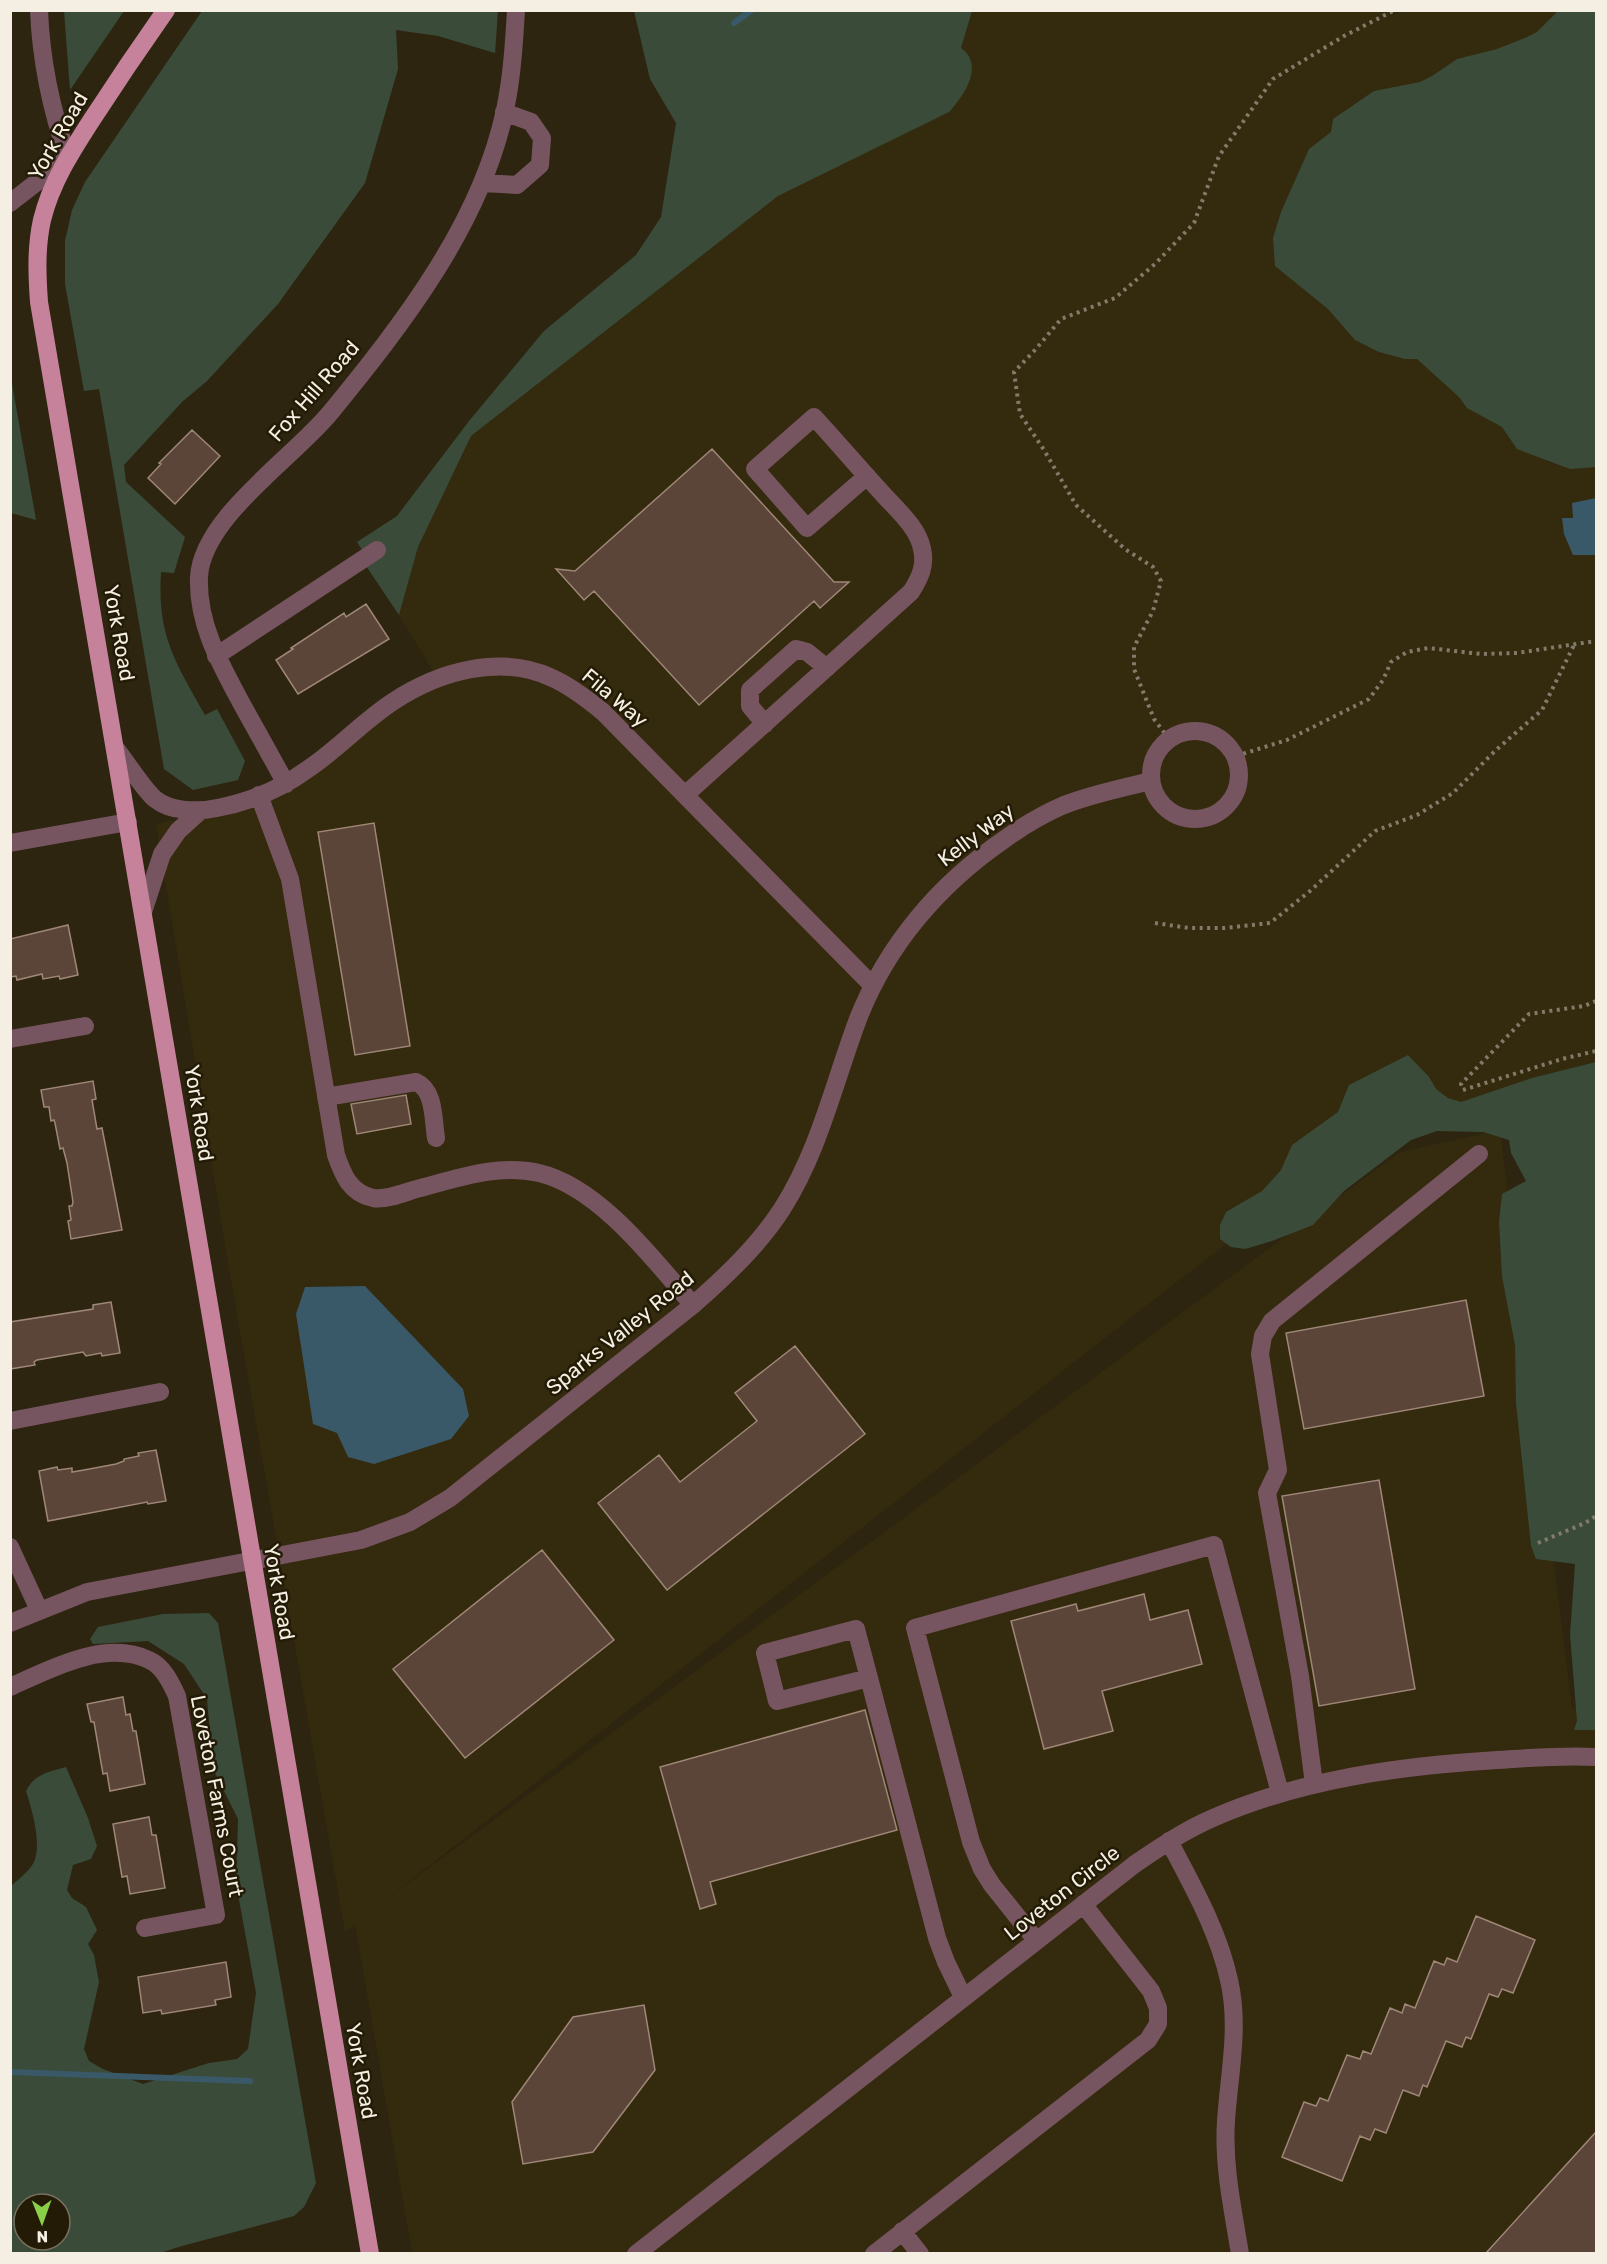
<svg xmlns="http://www.w3.org/2000/svg" width="1607" height="2264" viewBox="0 0 1607 2264" font-family="Rubik,sans-serif">
  <rect width="100%" height="100%" fill="#2d2510"/>
  <path fill="#342a0d" d="M972,11H1572L1596,442V1065L1327,1167L1169,1288L388,1898L1400,1152L1500,1130L1572,1707L1596,1709V2253H412L355,1924L345,1932L227,1257L156,824L207,813L256,794L436,676L399,615L418,547L471,436L778,196L939,116Z"/>
  <path fill="#3a4c39" fill-rule="evenodd" d="M1559,10L1596,11V467L1570,469L1517,449L1502,427L1467,408L1459,397L1417,359H1405L1379,352L1355,340L1328,309L1275,266L1273,238L1281,212L1309,149L1331,132L1333,119L1374,91L1420,82L1432,76L1457,59L1497,49L1525,38L1537,32Z
    M64,11H124L70,90Z
    M202,11H498L495,53L438,36L396,30L398,69L365,183L278,304L207,381L182,402L124,465L126,482L185,537L174,573L161,572C157,636 175,661 205,715L217,709L245,761L238,780L193,790L164,769L99,389L84,391L65,284V241L72,210L85,182Z
    M634,11H972L961,48C985,65 964,96 949,112L778,196L471,436L418,547L399,615L362,560L366,556L357,542L397,516L469,421L544,331L636,255L661,217L676,123L650,79Z
    M10,378H11L36,520L11,513Z
    M1408,1055L1429,1077L1436,1089L1448,1098L1461,1102L1532,1078L1596,1062V1730H1574L1577,1721L1570,1635L1575,1564L1536,1559L1531,1546L1516,1403L1515,1345L1502,1276L1499,1222L1502,1194L1526,1181L1511,1153L1509,1140L1483,1132L1437,1131L1411,1140L1344,1191L1313,1225L1272,1241L1245,1249L1231,1247L1220,1239V1225L1226,1212L1262,1191L1281,1170L1292,1145L1338,1112L1349,1085Z
    M209,1613L218,1623L316,2183L304,2207L294,2216L182,2246L160,2253H11L10,1887C17,1880 30,1871 34,1862C42,1843 32,1810 26,1791C34,1774 49,1772 66,1767L88,1818L97,1846L91,1859L73,1865L67,1890L72,1898L86,1907L97,1930L88,1944L94,1955L99,1982L84,2049L89,2061L103,2069L143,2084L209,2063L237,2059L248,2049L256,1993L236,1883L238,1819L213,1769L207,1699L184,1664L148,1641L93,1644L90,1639L98,1627L163,1614ZM24,2204H60V2240H24Z"/>
  <path fill="#395968" d="M1596,498V555H1573L1564,534L1562,518H1573L1572,503Z
    M365,1286L463,1389L469,1416L451,1439L374,1464L348,1457L337,1433L313,1424L296,1314L305,1287Z"/>
  <g fill="none" stroke-linecap="round" stroke-linejoin="round">
    <path stroke="#395968" stroke-width="6" d="M734,23L752,10
      M10,2072L250,2081"/>
  </g>
  <path fill="#5a4538" stroke="#9f8778" stroke-width="1.5" d="M192,430L220,456L175,504L148,478L161,464L159,463Z
    M712,449L834,582H849L820,608L814,601L699,705L594,591L584,600L556,569L575,571Z
    M366,604L389,639L298,694L276,660L293,649L291,648L344,613L346,617Z
    M374,823L410,1046L355,1055L318,832Z
    M68,925L78,975L60,979L59,976L43,979L42,974L17,980L16,976L10,977V939Z
    M93,1081L96,1099L92,1100L97,1129L102,1128L122,1230L71,1239L68,1221L71,1220L69,1206H72L73,1202L67,1163L63,1148L60,1149L55,1123L54,1120L51,1121L49,1107H44L41,1090Z
    M406,1095L411,1124L357,1134L351,1104Z
    M1466,1300L1484,1396L1304,1429L1286,1333Z
    M111,1302L120,1353L102,1356L101,1353L86,1356L83,1352L37,1360L34,1362L35,1365L10,1369V1322L93,1309V1305Z
    M795,1346L865,1434L667,1590L598,1503L659,1455L680,1482L757,1421L735,1393Z
    M156,1450L166,1501L148,1504L147,1502L48,1521L39,1471L57,1467L58,1470L72,1468V1472L84,1470L116,1464L124,1461V1459L139,1456L138,1453Z
    M1379,1480L1415,1689L1319,1706L1282,1496Z
    M542,1550L614,1640L465,1758L393,1669Z
    M1144,1594L1150,1620L1188,1610L1202,1664L1102,1691L1113,1731L1044,1749L1011,1621L1076,1604L1078,1611Z
    M123,1697L126,1715L130,1714L133,1731H136L145,1784L110,1791L107,1773L103,1774L94,1722H91L87,1704Z
    M865,1710L897,1830L710,1882L716,1904L700,1909L660,1767Z
    M149,1817L152,1835H156L165,1888L130,1894L127,1876L122,1877L113,1824Z
    M1476,1916L1535,1940L1513,1993L1502,1989L1498,1997L1489,1994L1471,2039L1466,2037L1462,2047L1446,2041L1427,2087L1423,2085L1419,2096L1403,2090L1386,2133L1375,2129L1370,2140L1360,2136L1342,2181L1282,2157L1304,2102L1316,2106L1320,2098L1328,2101L1347,2055L1360,2059L1363,2051L1371,2054L1390,2008L1402,2013L1405,2004L1415,2008L1434,1961L1444,1965L1447,1958L1457,1962Z
    M226,1962L231,1997L215,2000L216,2005L162,2014L161,2010L143,2013L138,1977Z
    M644,2005L655,2070L593,2152L523,2164L512,2102L573,2017Z
    M1596,2132V2253H1486Z"/>
  <g fill="none" stroke-linecap="round" stroke-linejoin="round">
    <path stroke="#827b6a" stroke-width="4" stroke-dasharray="3 4.5" stroke-linecap="butt" d="M1169,739L1154,719L1134,669V647L1153,611L1161,581L1153,567L1125,549L1076,505L1044,450L1020,414L1014,372L1036,349L1061,319L1115,298L1155,264L1194,223L1219,156L1273,79L1344,36L1395,10
      M1236,756L1287,740L1369,699L1383,680L1391,662L1407,652L1428,648L1481,654L1517,653L1596,641
      M1155,923L1189,928H1225L1270,923L1310,891L1375,831L1417,815L1453,793L1496,750L1542,710L1574,645
      M1596,1001L1584,1006L1529,1014L1461,1084L1463,1090L1562,1059L1596,1051
      M1538,1543L1585,1523L1596,1516"/>
    <path stroke="#765560" stroke-width="18" d="M482,183L517,185L540,165L542,138L531,122L504,112
      M10,203L68,158C51,109 41,62 39,10
      M216,656L377,550
      M765,724L750,706V690L796,649L807,652L827,668
      M1151 775a44 44 0 1 1 88 0a44 44 0 1 1-88 0Z
      M116,749C126,761 144,790 155,799C171,812 198,812 217,808C249,802 282,788 308,769C338,749 363,721 394,701C438,672 499,654 550,677C569,685 586,698 603,712L872,985
      M286,784C272,758 258,733 244,708C222,667 197,625 199,577C202,518 293,458 330,413C402,325 481,224 505,110C512,77 514,44 516,10
      M259,795L290,879L336,1155C343,1175 350,1193 373,1198C385,1200 401,1194 413,1190C453,1180 496,1163 539,1173C599,1187 654,1260 693,1305
      M685,795L911,592C920,578 926,565 922,549C918,527 896,509 882,493C859,468 837,442 814,417L755,469L807,528L867,476
      M10,843L128,822
      M143,912L162,854L178,831L200,811
      M10,1039L85,1026
      M326,1097L416,1082C435,1090 433,1120 436,1138
      M10,1421L160,1392
      M10,1547L39,1610
      M10,1623L87,1592L361,1540L410,1522L450,1498L693,1305C726,1276 758,1246 782,1209C819,1151 834,1083 858,1019C887,945 939,884 1005,839C1023,826 1043,814 1064,805C1092,794 1121,788 1151,781
      M869,1678L856,1629L765,1653L777,1701L869,1678L937,1938L946,1962L963,1997
      M10,1687C50,1669 105,1639 149,1660C163,1666 171,1683 177,1696L216,1915L145,1928
      M1314,1784L1300,1676L1267,1493L1278,1470L1260,1354L1263,1336L1272,1321L1479,1154
      M1169,1841C1192,1885 1218,1930 1229,1980C1240,2027 1229,2074 1226,2121C1223,2166 1233,2210 1240,2254
      M1036,1940L992,1885L982,1869L971,1842L915,1628L1214,1545L1280,1793
      M902,2231L920,2254
      M636,2254L1135,1864C1160,1847 1185,1830 1213,1818C1302,1779 1400,1766 1497,1760C1530,1758 1563,1755 1596,1757
      M874,2254L1148,2040L1158,2024V2008L1151,1991L1083,1904"/>
    <path stroke="#c6829b" stroke-width="18" d="M166,10C140,47 115,84 91,121C71,152 51,183 42,220C36,247 37,274 39,302L370,2254"/>
  </g>
  <g text-anchor="middle" stroke-width="5" stroke-linejoin="round" paint-order="stroke">
    <g font-size="21" fill="#f4efe2" stroke="#231b06">
      <text transform="translate(58 136) rotate(-60)" y="7">York Road</text>
      <text transform="translate(314 391) rotate(-49)" y="7">Fox Hill Road</text>
      <text transform="translate(119 633) rotate(80)" y="7">York Road</text>
      <text transform="translate(615 698) rotate(40)" y="7">Fila Way</text>
      <text transform="translate(976 835) rotate(-37)" y="7">Kelly Way</text>
      <text transform="translate(199 1113) rotate(81)" y="7">York Road</text>
      <text transform="translate(620 1333) rotate(-39)" y="7">Sparks Valley Road</text>
      <text transform="translate(279 1592) rotate(80)" y="7">York Road</text>
      <text transform="translate(217 1796) rotate(79)" y="7">Loveton Farms Court</text>
      <text transform="translate(1062 1893) rotate(-38)" y="7">Loveton Circle</text>
      <text transform="translate(361 2071) rotate(80)" y="7">York Road</text>
    </g>
  </g>
  <rect width="1607" height="2264" fill="none" stroke="#f4efe2" stroke-width="24"/>
  <g transform="translate(42 2222) rotate(179)"><circle r="28" fill="#231b06" stroke="#77705e" stroke-width="1.5"/>
  <path d="M0-4.5L10 22L0 15L-10 22Z" fill="#89cf48"/>
  <text y="-9" font-size="16" font-weight="bold" text-anchor="middle" fill="#f4efe2">N</text>
  </g>
</svg>
